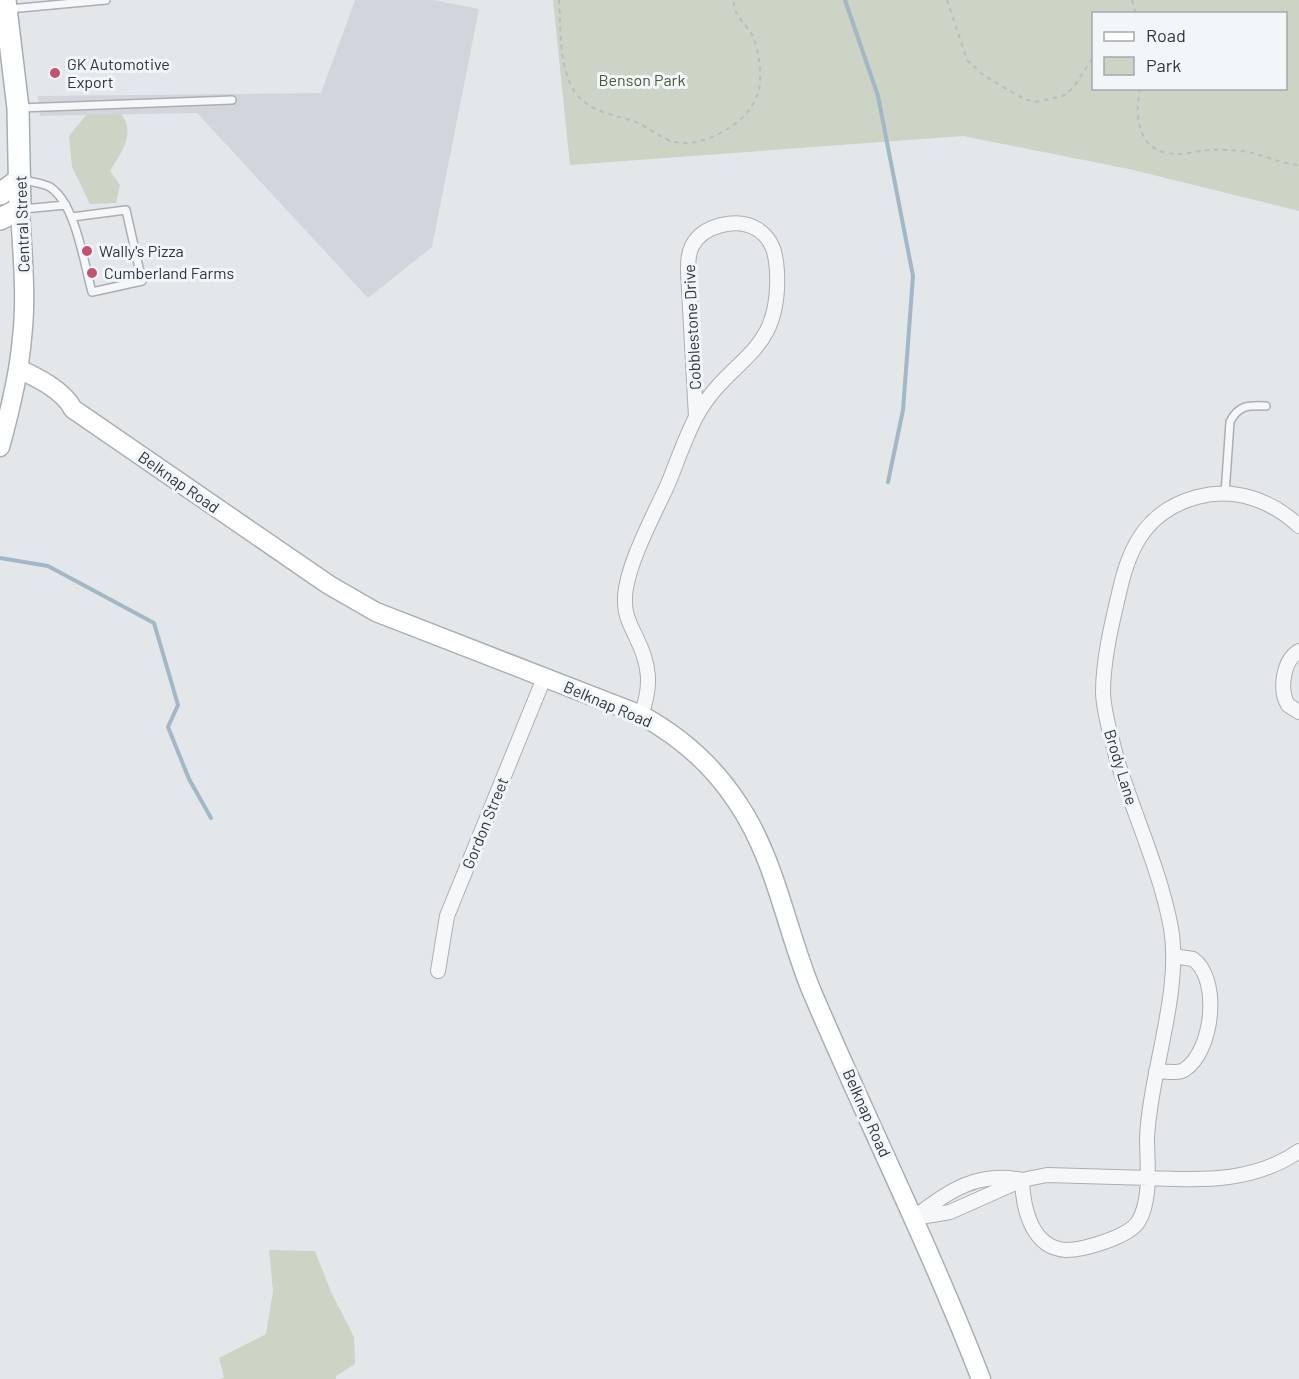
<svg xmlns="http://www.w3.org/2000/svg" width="1299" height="1379" viewBox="0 0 1299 1379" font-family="Barlow,sans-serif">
  <rect width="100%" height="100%" fill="#e4e7ea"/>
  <path fill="#d2d6dc" d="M355,0H434L479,9L432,247L368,298L197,113L40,116L38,96L321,93Z"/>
  <path fill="#cbd4c5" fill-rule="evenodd" d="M553,0H1299V211L1129,169L963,136L570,165ZM1094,14H1286V88H1094Z
    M121,114C137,133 120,154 110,171L120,185L116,203L90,204L72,167L69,136L86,115Z
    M269,1250L315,1251L331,1292L354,1337L355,1364L336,1376V1379H221L224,1377L219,1358L266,1334L273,1291Z"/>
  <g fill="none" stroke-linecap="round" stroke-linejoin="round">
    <path stroke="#a2b8c7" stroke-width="4" d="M845,0L878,96L913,276L903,410L888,482
      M0,558L48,566L154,623L178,705L168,727L189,779L211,818"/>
    <defs>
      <path id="lane" d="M9,9L106,0
        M20,108L232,100
        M23,180C31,182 42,183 50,187C76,204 84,264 92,292L142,281L126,210L72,217
        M23,209L66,205
        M1225,494L1230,422C1238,405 1249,405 1266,406"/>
      <path id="street" d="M1299,651C1283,660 1279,690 1288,705L1299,712
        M641,715C652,686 650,665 636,637C631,626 625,616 625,603C623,571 654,515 668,484C677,462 685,438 696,417C730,355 781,357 777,272C776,254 773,239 757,229C737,217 703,225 692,246C688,254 688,263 688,272L696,417
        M438,971L447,916L544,678
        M1156,1071C1164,1071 1177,1074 1184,1070C1213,1052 1221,979 1193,959L1173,956
        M1022,1180C1023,1207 1031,1248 1066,1250C1084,1250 1128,1237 1138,1222C1152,1200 1147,1163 1147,1138C1150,1072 1182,992 1171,928C1160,869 1133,813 1116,756C1111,735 1104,715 1103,693C1103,659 1112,623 1120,589C1130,544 1149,510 1197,497C1235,487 1271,500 1299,526
        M915,1217C949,1190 979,1171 1022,1180
        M914,1218L950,1212L1022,1180L1047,1175C1081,1176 1115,1177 1149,1178C1202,1180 1253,1183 1299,1151"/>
      <path id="secondary" d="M19,369C38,378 63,390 73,409L329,585L376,612L641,715C681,737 712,764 737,802C776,859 786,930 812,992C867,1121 930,1247 981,1379
        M0,447C10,411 19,375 22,338C27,295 22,252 20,209"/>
      <path id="primary" d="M0,194L20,179
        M0,219L20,209L18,108L5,0"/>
    </defs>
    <use href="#lane" stroke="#a9afb4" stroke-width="10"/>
    <use href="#street" stroke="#a9afb4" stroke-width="16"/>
    <use href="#secondary" stroke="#a9afb4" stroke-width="21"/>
    <use href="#primary" stroke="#a4adb5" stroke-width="24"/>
    <path stroke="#b9bdc2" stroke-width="2" stroke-dasharray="4.5 4.5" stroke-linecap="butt" d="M559,0C561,29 558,74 579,97C593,112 614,115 633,121C650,127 663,142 682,143C711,144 750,121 758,93C763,78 759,49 752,35C745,22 733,16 734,0
      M947,0L967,60L983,75L1024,99L1035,102L1063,96L1073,88L1094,56
      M1132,0L1136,14
      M1140,88C1135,113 1136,147 1167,153C1180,156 1195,151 1208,150C1219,149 1230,150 1241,151C1261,153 1279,164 1299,165"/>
    <use href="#lane" stroke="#f6f7f9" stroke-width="7"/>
    <use href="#street" stroke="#f6f7f9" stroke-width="14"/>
    <use href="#secondary" stroke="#fff" stroke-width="18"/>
    <use href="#primary" stroke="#fff" stroke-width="21"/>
  </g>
  <g fill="#c45372" stroke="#f3f6f8" stroke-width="2">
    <circle cx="55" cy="73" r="6"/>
    <circle cx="87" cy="251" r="6"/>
    <circle cx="92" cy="273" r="6"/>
  </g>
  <g text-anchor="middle" stroke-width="6" stroke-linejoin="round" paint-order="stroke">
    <g font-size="16" fill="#2c3741" stroke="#f3f6f8" text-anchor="start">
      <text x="67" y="70">GK Automotive<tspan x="67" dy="18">Export</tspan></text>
      <text x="99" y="257">Wally's Pizza</text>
      <text x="104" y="279">Cumberland Farms</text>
    </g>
    <g font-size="16" fill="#455c3b" stroke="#f3f6f8">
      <text x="642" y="86">Benson Park</text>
    </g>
    <g font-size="16" fill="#2c3741" stroke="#f3f6f8">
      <text transform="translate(22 224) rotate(-92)" y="6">Central Street</text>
      <text transform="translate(692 327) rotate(-93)" y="6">Cobblestone Drive</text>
      <text transform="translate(179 482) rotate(35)" y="6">Belknap Road</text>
      <text transform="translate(608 704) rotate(23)" y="6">Belknap Road</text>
      <text transform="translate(1121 767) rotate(73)" y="6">Brody Lane</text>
      <text transform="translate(485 823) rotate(-68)" y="6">Gordon Street</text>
      <text transform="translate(867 1113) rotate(66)" y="6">Belknap Road</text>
    </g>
  </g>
  <rect x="1092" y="12" width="195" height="78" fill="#f3f6f8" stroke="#a3aaaf" stroke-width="1.5"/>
  <rect x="1104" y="32" width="30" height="9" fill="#ffffff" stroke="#a3aaaf" stroke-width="1.5"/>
  <text x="1146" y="42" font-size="18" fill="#2c3741">Road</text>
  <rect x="1104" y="57" width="30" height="18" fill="#cbd4c5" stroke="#a3aaaf" stroke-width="1.5"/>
  <text x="1146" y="72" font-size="18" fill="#2c3741">Park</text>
</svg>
